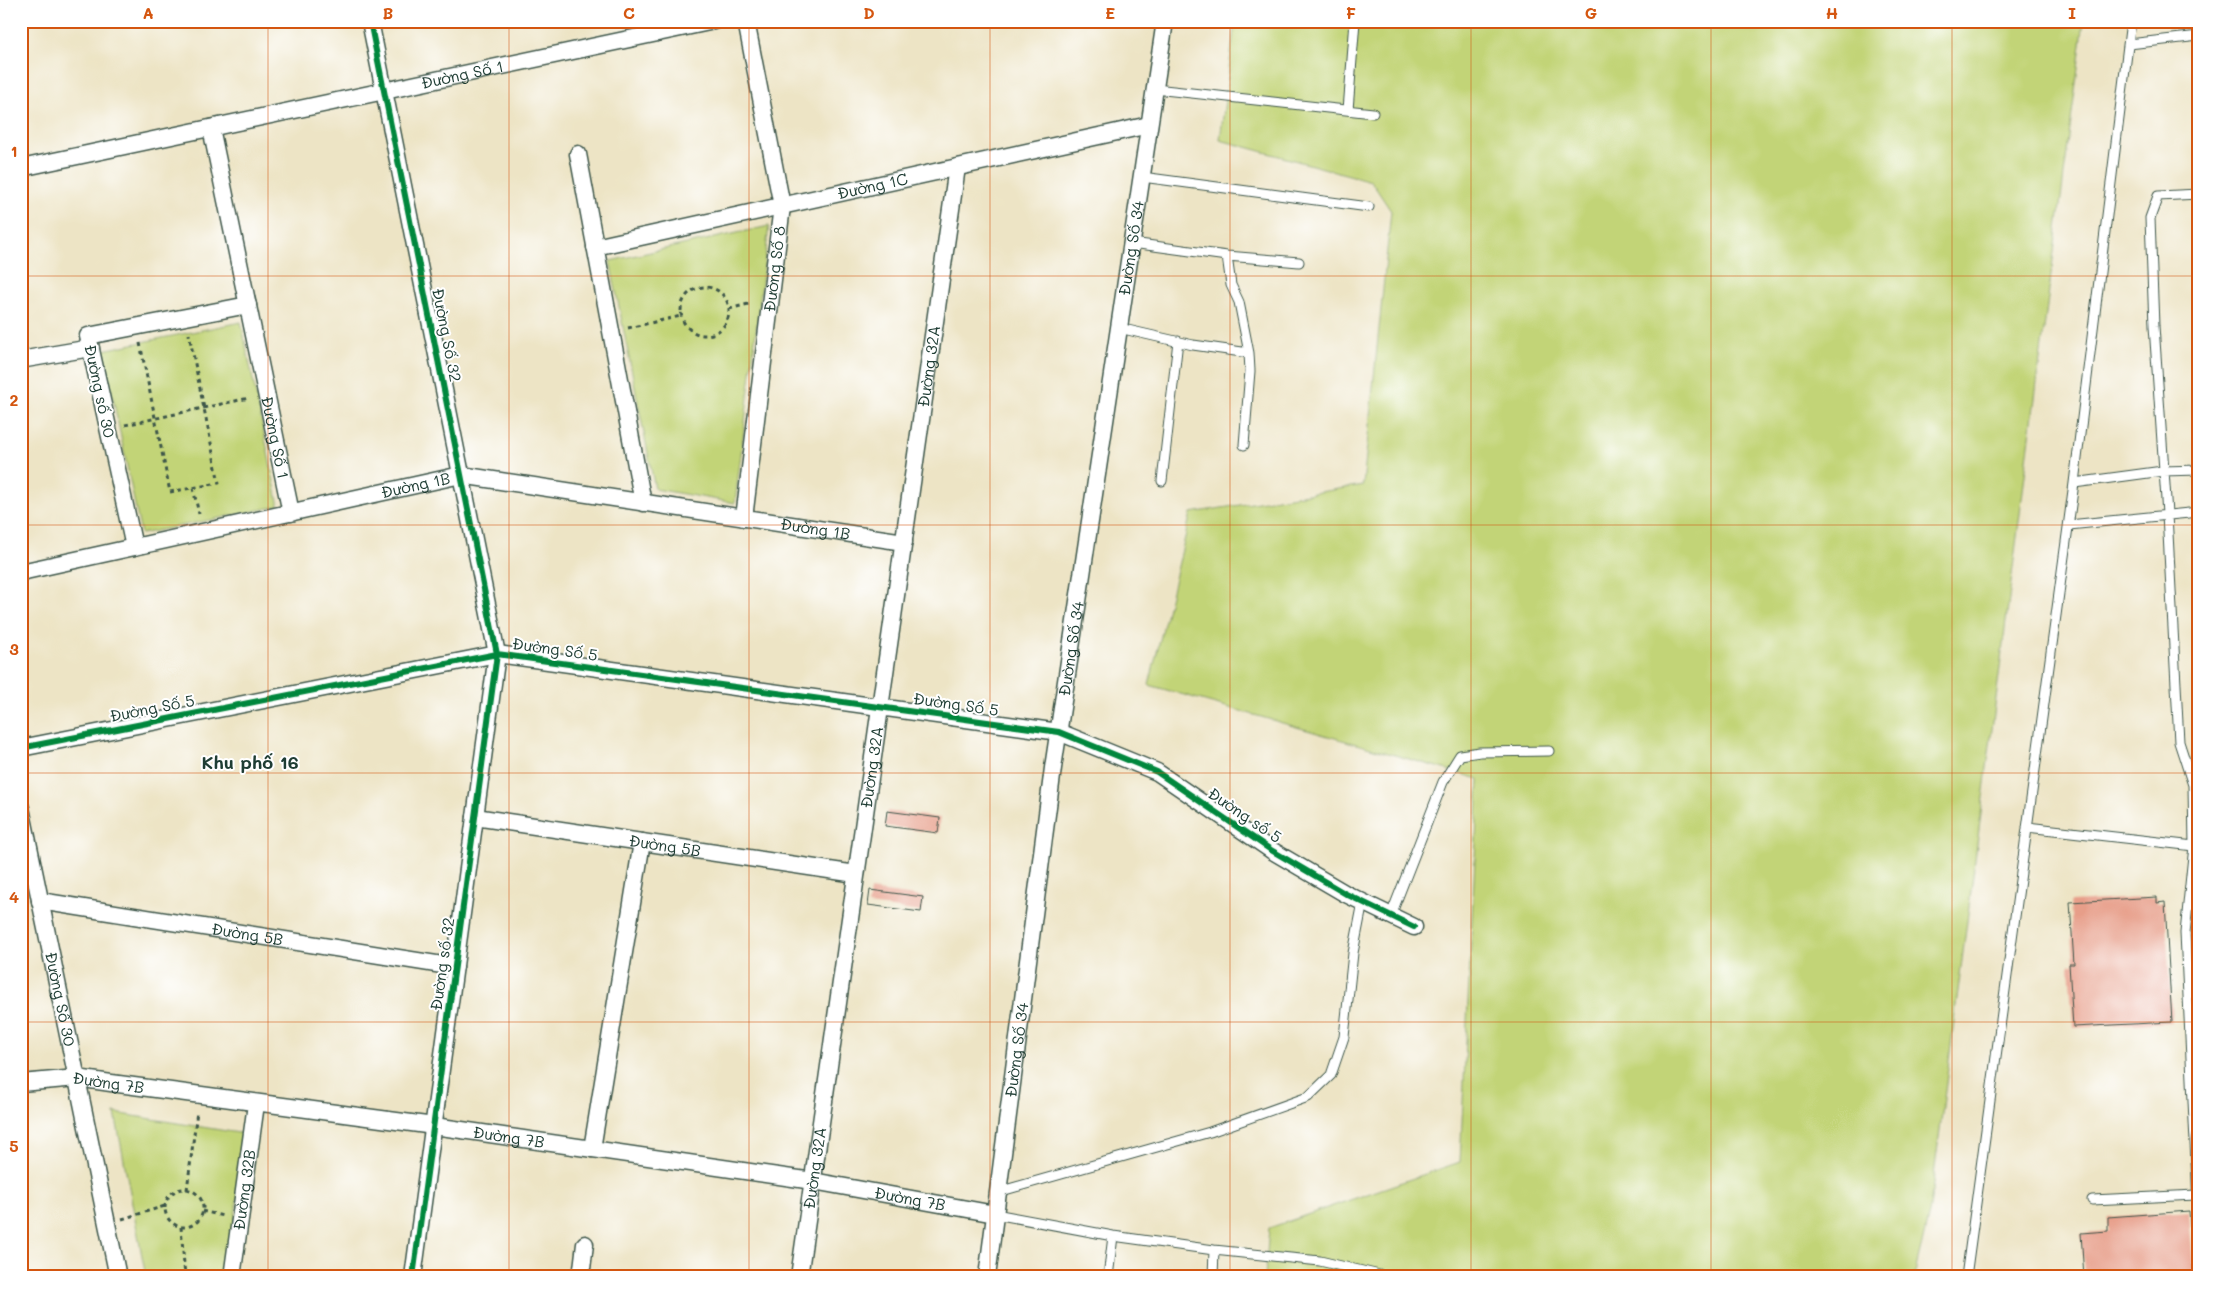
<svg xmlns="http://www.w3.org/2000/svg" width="2220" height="1298" viewBox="0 0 2220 1298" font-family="Mali,sans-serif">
  <rect width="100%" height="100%" fill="#fff"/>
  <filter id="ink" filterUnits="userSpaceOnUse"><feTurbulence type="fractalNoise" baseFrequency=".02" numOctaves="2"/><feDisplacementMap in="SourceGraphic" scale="10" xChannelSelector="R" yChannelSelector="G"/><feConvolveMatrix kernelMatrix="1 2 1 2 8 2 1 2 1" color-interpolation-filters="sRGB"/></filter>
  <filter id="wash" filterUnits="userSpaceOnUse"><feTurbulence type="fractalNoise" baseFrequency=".0096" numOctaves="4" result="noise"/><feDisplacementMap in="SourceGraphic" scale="20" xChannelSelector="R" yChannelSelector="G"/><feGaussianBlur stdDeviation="1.12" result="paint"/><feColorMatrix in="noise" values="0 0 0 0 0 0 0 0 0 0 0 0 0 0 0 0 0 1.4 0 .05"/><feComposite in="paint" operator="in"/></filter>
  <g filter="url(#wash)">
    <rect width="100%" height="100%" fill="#ede4c5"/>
    <path fill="#c2d477" stroke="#708856" d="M1235,21H2084L1929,1214L1914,1277H1265L1269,1228L1460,1162L1479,779L1149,685L1191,513L1363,485L1391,211L1371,181L1220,140Z
      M769,226L735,503L655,489L610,261Z
      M241,322L279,506L141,534L103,350Z
      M115,1113L245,1134L228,1277H146Z"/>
    <g id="blocks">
      <path fill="#e79e89" d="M887,811L940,818L938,833L885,826Z
        M870,890L923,897L921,912L868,905Z
        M2157,897V903L2165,902L2172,1022L2073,1027L2069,964H2074L2070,902Z
        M2189,1211L2194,1277H2084L2081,1233L2108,1231V1217Z"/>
    </g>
  </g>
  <g filter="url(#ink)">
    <use href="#blocks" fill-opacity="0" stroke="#3e564a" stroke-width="1"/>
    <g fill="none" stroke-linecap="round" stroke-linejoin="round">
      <defs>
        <path id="service" d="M2129,44L2199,36
          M1155,89L1373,113
          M1348,110L1355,21
          M1142,177L1369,207
          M2199,194L2158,196L2150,218L2154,326L2167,514L2179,742L2193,785L2194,846L2185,933L2199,1226
          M1132,243L1227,256L1299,262
          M1227,256L1231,285L1239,302L1249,353
          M1119,328L1193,345L1249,353L1250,371L1244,445
          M1162,481L1178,341
          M2074,483L2163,471L2199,470
          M2069,525L2199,512
          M2027,827L2194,846
          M1391,915L1443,782L1460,755L1480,752L1549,751
          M998,1192L1210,1132L1308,1097L1331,1075L1344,1037L1353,953L1363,902
          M2092,1200L2196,1195
          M995,1214L1113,1236L1214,1250L1320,1261L1388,1277
          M1108,1277L1113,1236
          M1213,1277L1214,1250
          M1966,1277L2074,483L2131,21"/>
        <g id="minor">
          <path d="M370,21L497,654L413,1277"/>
          <path id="s1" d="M211,128L291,513"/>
          <path d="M578,154L643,503"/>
          <path id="s2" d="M21,168L714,21"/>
          <path id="s3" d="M595,247L1149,125"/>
          <path d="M26,359L91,348"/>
          <path id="s4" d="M744,518L782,206L746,21"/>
          <path d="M134,547L88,336L248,305"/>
          <path id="s5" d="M21,572L461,475L904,542"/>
          <path d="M21,748L497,654L1059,732L1157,772L1271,850L1346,894L1414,927"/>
          <path id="s6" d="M21,808L118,1277"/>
          <path id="s7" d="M475,817L856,874"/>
          <path id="s8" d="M40,901L455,967"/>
          <path id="s9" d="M21,1083L77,1078L111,1083L434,1126L813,1181L995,1214"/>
          <path d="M592,1149L642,842"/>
          <path id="s10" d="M232,1277L256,1104"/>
          <path d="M581,1277L585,1244"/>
          <path id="s11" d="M799,1277L957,167"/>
          <path id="s12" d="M987,1277L1053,768L1165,21"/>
        </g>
      </defs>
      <use href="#service" stroke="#3e564a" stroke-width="11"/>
      <use href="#minor" stroke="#3e564a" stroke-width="19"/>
      <path stroke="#3e564a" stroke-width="3" stroke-dasharray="4 4" stroke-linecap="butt" d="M681 311a24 24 0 1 1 48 0a24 24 0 1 1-48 0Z
        M729,309L752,303
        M628,328L681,316
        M140,343L170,492L219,483L189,334
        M125,425L249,398
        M193,488L199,514
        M165 1208a19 19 0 1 1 38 0a19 19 0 1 1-38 0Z
        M187,1190L197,1111
        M202,1211L223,1216
        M122,1219L165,1206
        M181,1227L185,1277"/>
      <use href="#service" stroke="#fff" stroke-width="9"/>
      <use href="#minor" stroke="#fff" stroke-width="16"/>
      <defs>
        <path id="cycleway" d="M370,21L497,654L413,1277
          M21,748L497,654L1059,732L1157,772L1271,850L1346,894L1414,927"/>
      </defs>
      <use href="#cycleway" stroke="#fff" stroke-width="9"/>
      <use href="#cycleway" stroke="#00873e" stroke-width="6"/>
    </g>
  </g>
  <path fill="none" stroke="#d45610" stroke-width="1" stroke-opacity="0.55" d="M268,21V1277M509,21V1277M749,21V1277M990,21V1277M1230,21V1277M1471,21V1277M1711,21V1277M1952,21V1277M21,276H2199M21,525H2199M21,773H2199M21,1022H2199"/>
  <g text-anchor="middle" stroke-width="4" stroke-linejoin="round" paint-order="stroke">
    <g font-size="16" fill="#1f3d34" stroke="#fff">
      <text dy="6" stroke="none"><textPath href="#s2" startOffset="451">Đường Số 1</textPath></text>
      <text dy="6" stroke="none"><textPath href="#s3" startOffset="284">Đường 1C</textPath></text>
      <text dy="6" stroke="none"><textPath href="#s12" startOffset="1039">Đường Số 34</textPath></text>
      <text dy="6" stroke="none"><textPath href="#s4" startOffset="251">Đường Số 8</textPath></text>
      <text transform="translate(447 335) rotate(79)" y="6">Đường Số 32</text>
      <text dy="6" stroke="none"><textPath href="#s11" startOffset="920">Đường 32A</textPath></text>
      <text transform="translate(100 391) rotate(78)" y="6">Đường số 30</text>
      <text dy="6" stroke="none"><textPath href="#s1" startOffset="316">Đường Số 1</textPath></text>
      <text dy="6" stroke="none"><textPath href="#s5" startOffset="404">Đường 1B</textPath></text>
      <text dy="6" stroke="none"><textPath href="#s5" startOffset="809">Đường 1B</textPath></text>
      <text dy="6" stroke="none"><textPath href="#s12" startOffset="634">Đường Số 34</textPath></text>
      <text transform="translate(555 649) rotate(8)" y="6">Đường Số 5</text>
      <text transform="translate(956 704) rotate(8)" y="6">Đường Số 5</text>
      <text transform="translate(152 708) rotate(-11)" y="6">Đường Số 5</text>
      <text dy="6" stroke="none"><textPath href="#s11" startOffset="515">Đường 32A</textPath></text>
      <text transform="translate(1245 815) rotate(34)" y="6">Đường số 5</text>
      <text dy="6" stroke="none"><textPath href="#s7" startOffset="192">Đường 5B</textPath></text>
      <text dy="6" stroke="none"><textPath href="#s8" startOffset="210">Đường 5B</textPath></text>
      <text transform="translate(442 964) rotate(-82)" y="6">Đường số 32</text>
      <text dy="6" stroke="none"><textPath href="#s6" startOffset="195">Đường Số 30</textPath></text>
      <text dy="6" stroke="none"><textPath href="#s12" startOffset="229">Đường Số 34</textPath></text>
      <text dy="6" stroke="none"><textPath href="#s9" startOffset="88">Đường 7B</textPath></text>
      <text dy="6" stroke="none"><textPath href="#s9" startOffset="492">Đường 7B</textPath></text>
      <text dy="6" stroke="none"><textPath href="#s11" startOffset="110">Đường 32A</textPath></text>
      <text dy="6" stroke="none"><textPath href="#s10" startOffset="88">Đường 32B</textPath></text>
      <text dy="6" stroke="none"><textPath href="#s9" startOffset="898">Đường 7B</textPath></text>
    </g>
    <g font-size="18" font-weight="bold" fill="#1f3d34" stroke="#fff">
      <text x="250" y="769">Khu phố 16</text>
    </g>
  </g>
  <rect width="2220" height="1298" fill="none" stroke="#fff" stroke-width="55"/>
  <rect x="28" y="28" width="2164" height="1242" fill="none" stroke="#d45610" stroke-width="2"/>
  <g font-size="16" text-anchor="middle" font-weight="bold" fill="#d45610">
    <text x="148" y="19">A</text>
    <text x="388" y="19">B</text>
    <text x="629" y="19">C</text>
    <text x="869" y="19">D</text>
    <text x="1110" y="19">E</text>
    <text x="1351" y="19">F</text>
    <text x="1591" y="19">G</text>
    <text x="1832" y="19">H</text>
    <text x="2072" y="19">I</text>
    <text x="14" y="157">1</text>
    <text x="14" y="406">2</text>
    <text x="14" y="655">3</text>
    <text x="14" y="903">4</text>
    <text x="14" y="1152">5</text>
  </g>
</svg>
